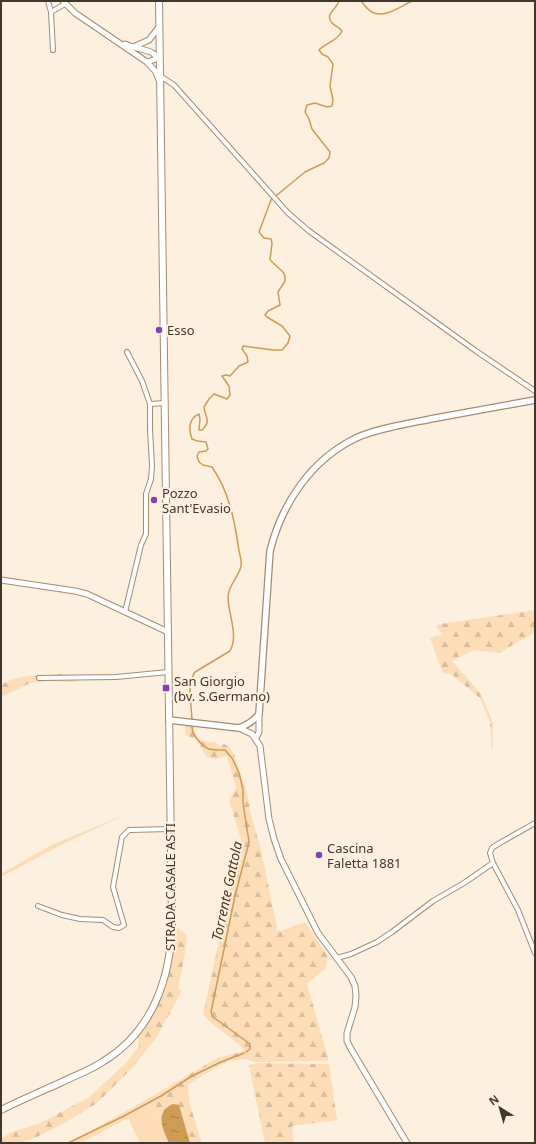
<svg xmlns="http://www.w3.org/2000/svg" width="536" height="1144" viewBox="0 0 536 1144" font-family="'Noto Sans',sans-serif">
  <defs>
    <pattern id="forest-firs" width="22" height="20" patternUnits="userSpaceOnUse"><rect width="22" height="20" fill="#fcddb7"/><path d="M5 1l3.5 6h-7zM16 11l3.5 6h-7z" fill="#d9be9e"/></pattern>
    <pattern id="water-ripples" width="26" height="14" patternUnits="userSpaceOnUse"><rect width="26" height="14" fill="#ce9c55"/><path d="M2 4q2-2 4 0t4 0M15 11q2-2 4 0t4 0" fill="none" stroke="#a98047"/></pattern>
  </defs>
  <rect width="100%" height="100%" fill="#fdf0df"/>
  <path fill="#fcddb7" d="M129,813L65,843L1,877V874L51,845Z
    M139,1104L158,1119L161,1118L169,1143H140L128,1118L81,1143H69Z"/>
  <path fill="url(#forest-firs)" d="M535,610V632L499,653L473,650L452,661L481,694L493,723L492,755L490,722L480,698L451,674L443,673L430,638L442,635L436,626L440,624Z
    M62,674L78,676L76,681L74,682L52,681L31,683L1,697V685C20,673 41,676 62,674Z
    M185,724L195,726C194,740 203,742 215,742L220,747L224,744L228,746L234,754L247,792L250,811L261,850L278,932L305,922L328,956L326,968L307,984L329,1061L256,1062L244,1059L228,1061L188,1084L189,1102L202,1143H169L161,1118L159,1119L139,1104L217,1058L245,1051C233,1036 214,1029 203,1014L241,839L229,801L236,788L227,756L216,759L207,757L196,739L185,735Z
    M172,922L187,936L184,959L178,988L182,991L156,1038L134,1066L97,1103L66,1122L37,1137L21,1143H1V1138L12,1132L38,1124L88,1098L127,1062L139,1046L137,1031L161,990Z
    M257,1063L329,1064L337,1120L292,1126L294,1143H265L249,1065Z"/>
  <path fill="url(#water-ripples)" d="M173,1104L179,1105L190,1143H169C163,1129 154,1112 173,1104Z"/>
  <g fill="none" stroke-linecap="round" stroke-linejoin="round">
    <path stroke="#ce9c55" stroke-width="1.5" d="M361,1C364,5 368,10 372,12C384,19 401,6 412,1
      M192,721C192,706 186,685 195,672L230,651C239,635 228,614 228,597C228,585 239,577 241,566C242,561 240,555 239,551C235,522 229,491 212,467L203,465L199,462L197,456L199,452L206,451L208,449L206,442L197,441L192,439C188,429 189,418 199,414L200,419L199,430H202C212,420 205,418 204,407L209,399L214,394L227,399L230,395L229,386L222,376L226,375L230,376L239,366L248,362L247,356L242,349L243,346L273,350H282L288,343L290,336L282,326L267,317L265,315L268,311L280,305L278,292L285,281V276L283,272L270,260L272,243L271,239L264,238L259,232L271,200L305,172L324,163L329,158L330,152L312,129L309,119L305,112L307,105L315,103L327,107L332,106L333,100L330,86L333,64L328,57L322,54L319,50C325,43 338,41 342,31C339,27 335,26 332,23C324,14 337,9 339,1
      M192,725C192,732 193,733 197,739C207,751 210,750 225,750L232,758L239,773L243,790V803L249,842L235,896L211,1012L213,1017L250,1044V1049L246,1052
      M68,1143L124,1116L161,1096L192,1076L221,1062L244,1053"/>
    <defs>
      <path id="minor" d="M48,1L51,12L53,50
        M51,12L65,4
        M160,76L174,85L288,213L309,231L476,351L535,391
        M150,404L165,403
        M125,612L141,545L146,534V494L151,479L152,466L150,429V404L142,381L127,352
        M39,678L116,677L168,672
        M535,823L498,844L492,848L490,853L493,863L518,910L535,953
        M38,906L62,915L80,919L103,920L113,927L119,928L124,925L113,887L122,837L129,830L171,829
        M337,958L351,954L377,942L392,932L433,901L464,883L493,863"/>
      <path id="tertiary" d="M63,1L75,13L147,62L156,72L159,80
        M125,44L133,47L149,40L159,27
        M134,47L151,52L159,58L147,62
        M1,580L75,591L87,594L168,632
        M239,728L252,734L260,746L269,819L274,839L281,859L318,933L351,977L355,986L356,996L355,1007L347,1033V1041L351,1049L407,1143
        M256,738L259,732V714"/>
      <path id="secondary" d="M169,720L239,728C247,725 254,721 259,714L270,551C282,503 311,460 356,438C378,428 412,423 436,418C469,412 502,406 535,400"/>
      <path id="primary" d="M1,1110C21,1100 42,1091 62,1082C76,1075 91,1070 104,1061C153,1031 171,977 172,922L159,1"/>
    </defs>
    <use href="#minor" stroke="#a18c72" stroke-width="6"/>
    <use href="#tertiary" stroke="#a18c72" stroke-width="7"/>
    <use href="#secondary" stroke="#a18c72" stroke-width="8"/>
    <use href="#primary" stroke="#a18c72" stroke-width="8"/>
    <use href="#minor" stroke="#fff" stroke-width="4"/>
    <use href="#tertiary" stroke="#fff" stroke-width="5"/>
    <use href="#secondary" stroke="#fff" stroke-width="5.5"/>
    <use href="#primary" stroke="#fff" stroke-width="6"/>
  </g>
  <g fill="#8242b6" stroke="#fdf0df" stroke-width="1.5">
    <circle cx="159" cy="330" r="4"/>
    <circle cx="154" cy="500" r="4"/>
    <rect x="162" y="684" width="8" height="8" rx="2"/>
    <circle cx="319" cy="855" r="4"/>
  </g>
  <g text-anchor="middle" stroke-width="4" stroke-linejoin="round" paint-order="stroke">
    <g font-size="13" fill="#41382d" stroke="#fdf0df" text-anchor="start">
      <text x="167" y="335">Esso</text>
      <text x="162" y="498">Pozzo<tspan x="162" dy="15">Sant'Evasio</tspan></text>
      <text x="174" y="686">San Giorgio<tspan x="174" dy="15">(bv. S.Germano)</tspan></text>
      <text x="327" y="853">Cascina<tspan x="327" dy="15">Faletta 1881</tspan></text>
    </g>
    <g font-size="13" fill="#41382d" stroke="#fdf0df">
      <text transform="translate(170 887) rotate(-90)" y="5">STRADA CASALE ASTI</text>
    </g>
    <g font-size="14" font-style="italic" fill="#4e381a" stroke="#fdf0df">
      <text transform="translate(227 891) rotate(-78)" y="5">Torrente Gattola</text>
    </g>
  </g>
  <rect width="536" height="1144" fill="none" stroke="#41382d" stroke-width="4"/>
  <g transform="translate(500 1108) rotate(323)" stroke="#fdf0df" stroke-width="3" paint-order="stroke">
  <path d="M0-3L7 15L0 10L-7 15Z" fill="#41382d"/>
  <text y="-6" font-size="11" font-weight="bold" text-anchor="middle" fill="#41382d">N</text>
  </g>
</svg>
